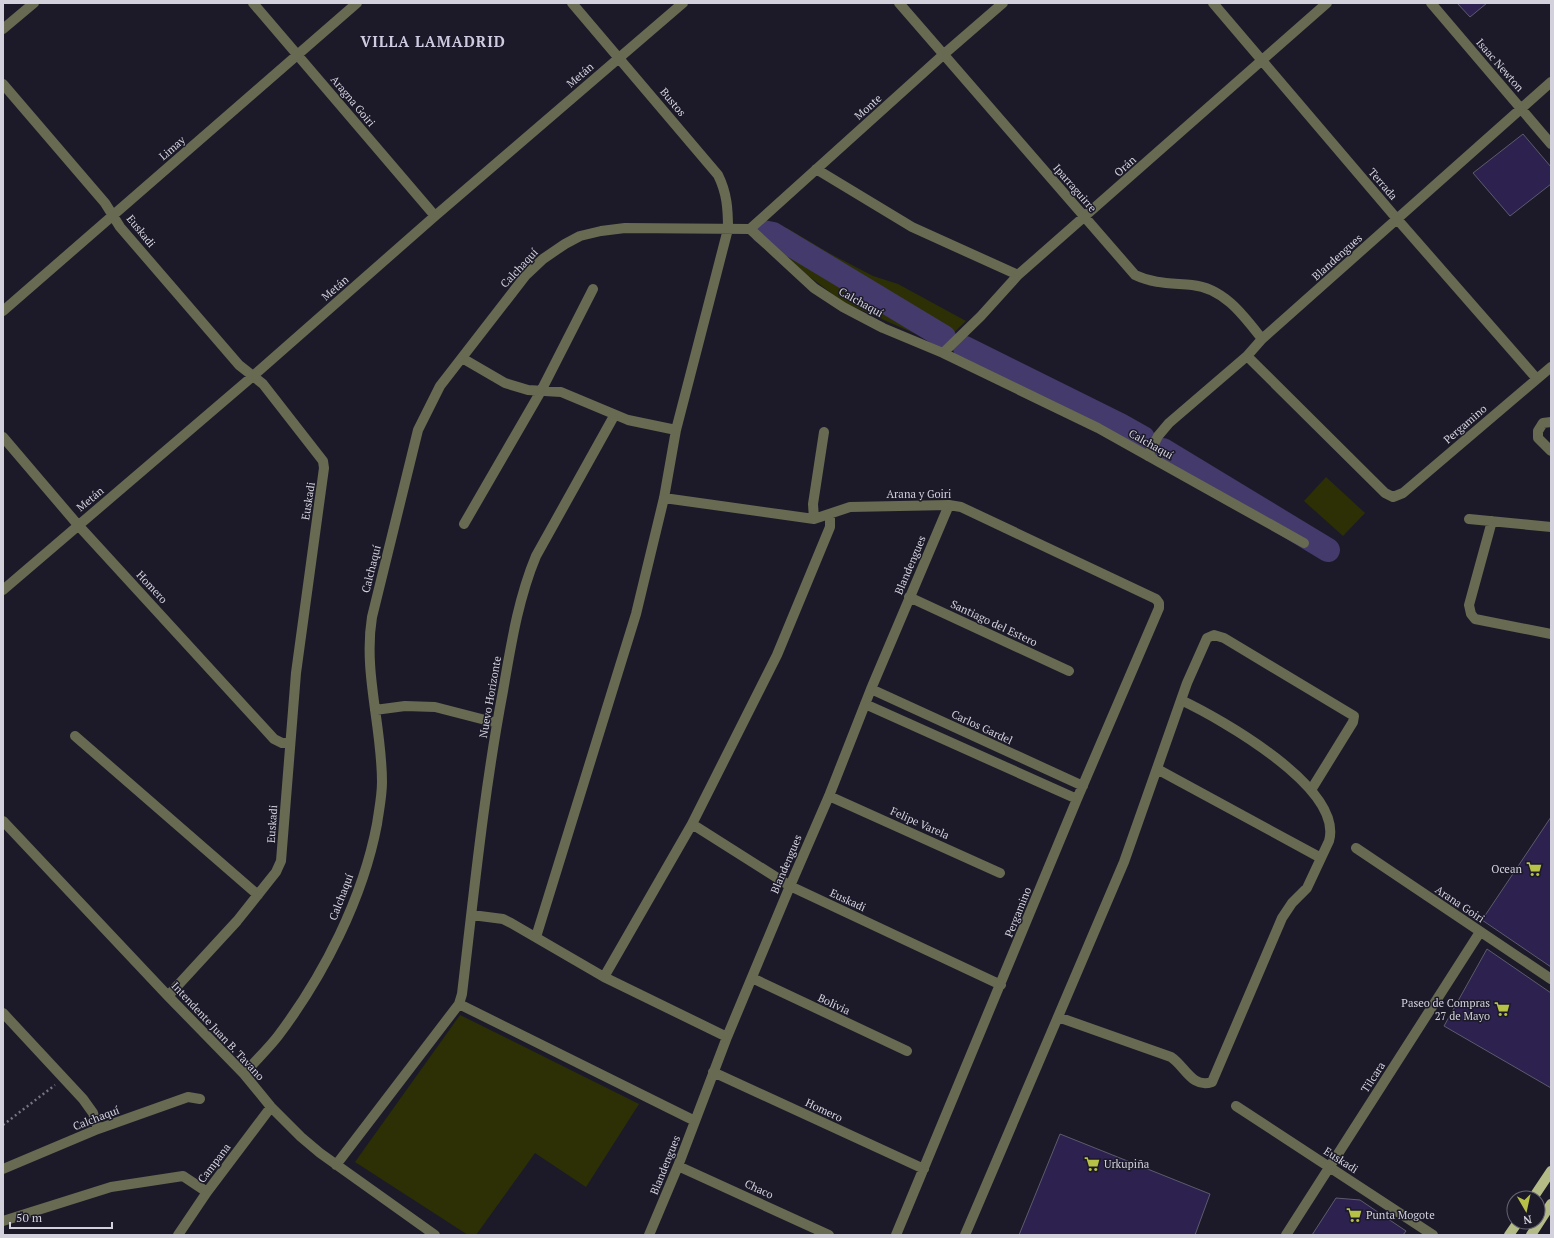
<svg xmlns="http://www.w3.org/2000/svg" width="1554" height="1238" viewBox="0 0 1554 1238" font-family="'PT Serif',serif">
  <rect width="100%" height="100%" fill="#1c1a29"/>
  <path fill="#2d3004" d="M767,227L787,228L829,253L873,276L898,284L966,321L943,343L932,341L843,302L806,274L766,236Z
    M1326,477L1365,513L1343,536L1304,501Z
    M460,1015L639,1104L586,1187L535,1153L476,1235H468L355,1162Z"/>
  <g fill="none" stroke-linecap="round" stroke-linejoin="round">
    <path stroke="#443a6b" stroke-width="24" d="M763,232L773,234L944,337
      M965,348L1120,425L1143,438
      M1163,450L1328,550"/>
  </g>
  <path fill="#2d2150" stroke="#5d5b6d" d="M1457,3H1487L1470,17Z
    M1523,134L1551,167V184L1510,216L1473,173Z
    M1551,817V967L1482,920Z
    M1487,949L1551,993V1088L1444,1026Z
    M1060,1134L1210,1194L1195,1235H1019Z
    M1336,1198L1360,1200L1406,1231L1403,1235H1312Z"/>
  <g fill="none" stroke-linecap="round" stroke-linejoin="round">
    <path stroke="#767481" stroke-width="2.5" stroke-dasharray="2 3" stroke-linecap="butt" d="M3,1125L55,1085"/>
    <path stroke="#686a52" stroke-width="10" d="M253,3L435,216
      M899,3L1135,275C1154,284 1171,283 1192,285C1224,288 1244,316 1262,339
      M1213,3L1397,219L1537,379
      M1431,3L1551,144
      M3,29L34,3
      M3,84L105,203L120,227L239,365L263,384L323,461L324,468L296,673L281,861L276,872L237,921L168,996
      M816,169L912,227L1018,275
      M750,229L943,55L1003,3
      M3,311L357,3
      M943,353L981,316L1018,275L1327,3
      M1247,356L1385,493L1393,497L1403,493L1551,367
      M462,358L505,383L528,390L561,392L628,420L676,430
      M1551,422L1543,423L1538,431V438L1551,451
      M3,437L78,525L274,739L282,743H289
      M1148,456L1158,436L1169,423L1247,356L1262,339L1551,82
      M664,498L814,519L850,507L949,505L961,507L1156,599L1159,603V608L1077,799L896,1235
      M814,519L813,504L824,432
      M1469,519L1551,527
      M1492,521L1469,605L1471,614L1475,619L1551,634
      M464,524L541,391L593,289
      M3,590L253,376L435,216L683,3
      M909,597L1069,671
      M871,689L1083,786
      M865,704L1077,799
      M375,710L405,706L435,707L497,723
      M75,736L258,895
      M1157,769L1321,858
      M829,796L1000,873
      M3,821L168,996L244,1074L271,1107L301,1137L320,1153L435,1235
      M692,824L790,886L1001,985
      M1356,848L1551,979
      M472,915L503,919L511,923L604,977L727,1037
      M536,937L636,614L664,498L676,430L728,229C728,209 727,193 718,175L572,3
      M604,977L692,824L777,655L830,527V514
      M752,978L907,1051
      M459,1004L695,1121
      M3,1013L83,1099L93,1113L98,1129
      M1058,1017L1171,1057C1185,1066 1192,1089 1212,1082L1282,918L1292,903L1307,888L1329,841C1344,788 1221,719 1181,700
      M713,1072L924,1169
      M244,1074C255,1061 268,1049 278,1036C324,975 363,898 377,824C379,810 382,796 382,782C382,726 363,672 372,617L418,430L440,386L526,275L543,259L565,244L580,236L601,231L625,228L750,229L814,288L843,307L883,328L943,353L1098,428L1304,543
      M1236,1106L1433,1235
      M336,1165L459,1004L462,994C474,892 484,791 503,691C511,645 518,599 536,556L614,416
      M678,1166L829,1235
      M3,1169L98,1129L188,1097L200,1099
      M3,1221L111,1187L183,1176L207,1192
      M178,1235L207,1192L271,1107
      M649,1235L678,1166L727,1037L790,886L829,796L871,689L949,505
      M965,1235L1124,862L1187,683L1207,638L1214,635L1224,638L1354,716L1353,722L1311,790
      M1286,1235L1480,932"/>
    <path stroke="#b5bb87" stroke-width="10" d="M1533,1198L1551,1171
      M1509,1235L1518,1222
      M1531,1235L1551,1204"/>
  </g>
  <defs>
    <symbol id="supermarket-bare" viewBox="-9 -9 18 18"><path d="M-6-5.5h2.5l.6 2H6L4.5 2H-2.5L-4.4-4H-6ZM-1.5 3.2a1.3 1.3 0 1 0 .1 0ZM3 3.2a1.3 1.3 0 1 0 .1 0Z" fill="#b8c147" stroke="#1c1a29" stroke-width="2.5" paint-order="stroke"/></symbol>
  </defs>
  <g fill-rule="evenodd">
    <use href="#supermarket-bare" x="1523" y="858" width="22" height="22"/>
    <use href="#supermarket-bare" x="1491" y="998" width="22" height="22"/>
    <use href="#supermarket-bare" x="1081" y="1153" width="22" height="22"/>
    <use href="#supermarket-bare" x="1343" y="1204" width="22" height="22"/>
  </g>
  <g text-anchor="middle" stroke-width="3" stroke-linejoin="round" paint-order="stroke">
    <g font-size="11" fill="#d2d1dc" stroke="#1c1a29">
      <text transform="translate(1500 65) rotate(49)" y="4">Isaac Newton</text>
      <text transform="translate(580 75) rotate(-41)" y="4">Metán</text>
      <text transform="translate(353 101) rotate(50)" y="4">Aragna Goiri</text>
      <text transform="translate(673 102) rotate(50)" y="4">Bustos</text>
      <text transform="translate(868 107) rotate(-42)" y="4">Monte</text>
      <text transform="translate(172 148) rotate(-41)" y="4">Limay</text>
      <text transform="translate(1125 166) rotate(-42)" y="4">Orán</text>
      <text transform="translate(1383 184) rotate(49)" y="4">Terrada</text>
      <text transform="translate(1075 188) rotate(49)" y="4">Iparraguirre</text>
      <text transform="translate(141 231) rotate(51)" y="4">Euskadi</text>
      <text transform="translate(1337 257) rotate(-42)" y="4">Blandengues</text>
      <text transform="translate(519 268) rotate(-47)" y="4">Calchaquí</text>
      <text transform="translate(335 288) rotate(-41)" y="4">Metán</text>
      <text transform="translate(861 302) rotate(29)" y="4">Calchaquí</text>
      <text transform="translate(1465 424) rotate(-41)" y="4">Pergamino</text>
      <text transform="translate(1151 444) rotate(29)" y="4">Calchaquí</text>
      <text x="919" y="498">Arana y Goiri</text>
      <text transform="translate(90 499) rotate(-40)" y="4">Metán</text>
      <text transform="translate(308 501) rotate(-81)" y="4">Euskadi</text>
      <text transform="translate(910 565) rotate(-67)" y="4">Blandengues</text>
      <text transform="translate(371 569) rotate(-76)" y="4">Calchaquí</text>
      <text transform="translate(152 587) rotate(47)" y="4">Homero</text>
      <text transform="translate(994 623) rotate(25)" y="4">Santiago del Estero</text>
      <text transform="translate(490 697) rotate(-80)" y="4">Nuevo Horizonte</text>
      <text transform="translate(982 727) rotate(25)" y="4">Carlos Gardel</text>
      <text transform="translate(920 823) rotate(24)" y="4">Felipe Varela</text>
      <text transform="translate(272 824) rotate(-86)" y="4">Euskadi</text>
      <text transform="translate(786 864) rotate(-67)" y="4">Blandengues</text>
      <text transform="translate(341 897) rotate(-69)" y="4">Calchaquí</text>
      <text transform="translate(848 900) rotate(25)" y="4">Euskadi</text>
      <text transform="translate(1460 904) rotate(34)" y="4">Arana Goiri</text>
      <text transform="translate(1018 912) rotate(-68)" y="4">Pergamino</text>
      <text transform="translate(834 1004) rotate(25)" y="4">Bolivia</text>
      <text transform="translate(218 1031) rotate(47)" y="4">Intendente Juan B. Tavano</text>
      <text transform="translate(1373 1077) rotate(-57)" y="4">Tilcara</text>
      <text transform="translate(824 1110) rotate(25)" y="4">Homero</text>
      <text transform="translate(96 1118) rotate(-21)" y="4">Calchaquí</text>
      <text transform="translate(1341 1160) rotate(33)" y="4">Euskadi</text>
      <text transform="translate(214 1163) rotate(-53)" y="4">Campana</text>
      <text transform="translate(665 1165) rotate(-68)" y="4">Blandengues</text>
      <text transform="translate(759 1189) rotate(25)" y="4">Chaco</text>
    </g>
    <g font-size="11" fill="#d2d1dc" stroke="#1c1a29" text-anchor="end">
      <text x="1522" y="873">Ocean</text>
      <text x="1490" y="1007">Paseo de Compras<tspan x="1490" dy="13">27 de Mayo</tspan></text>
      <text x="1104" y="1168" text-anchor="start">Urkupiña</text>
      <text x="1366" y="1219" text-anchor="start">Punta Mogote</text>
    </g>
    <g font-size="15" font-weight="bold" letter-spacing="1" fill="#cfcce2" stroke="#1c1a29">
      <text x="433" y="47">VILLA LAMADRID</text>
    </g>
  </g>
  <rect width="1554" height="1238" fill="none" stroke="#d2d1dc" stroke-width="8"/>
  <g transform="translate(1526 1210) rotate(171)"><circle r="19" fill="#1c1a29" stroke="#656371"/>
  <path d="M0-3L7 15L0 10L-7 15Z" fill="#b8c147"/>
  <text y="-6" font-size="11" font-weight="bold" text-anchor="middle" fill="#d2d1dc">N</text>
  </g>
  <path d="M10 1222v6h102v-6" fill="none" stroke="#d2d1dc" stroke-width="2"/>
  <text x="16" y="1222" font-size="12" fill="#d2d1dc" stroke="#1c1a29" stroke-width="3" paint-order="stroke">50 m</text>
</svg>
